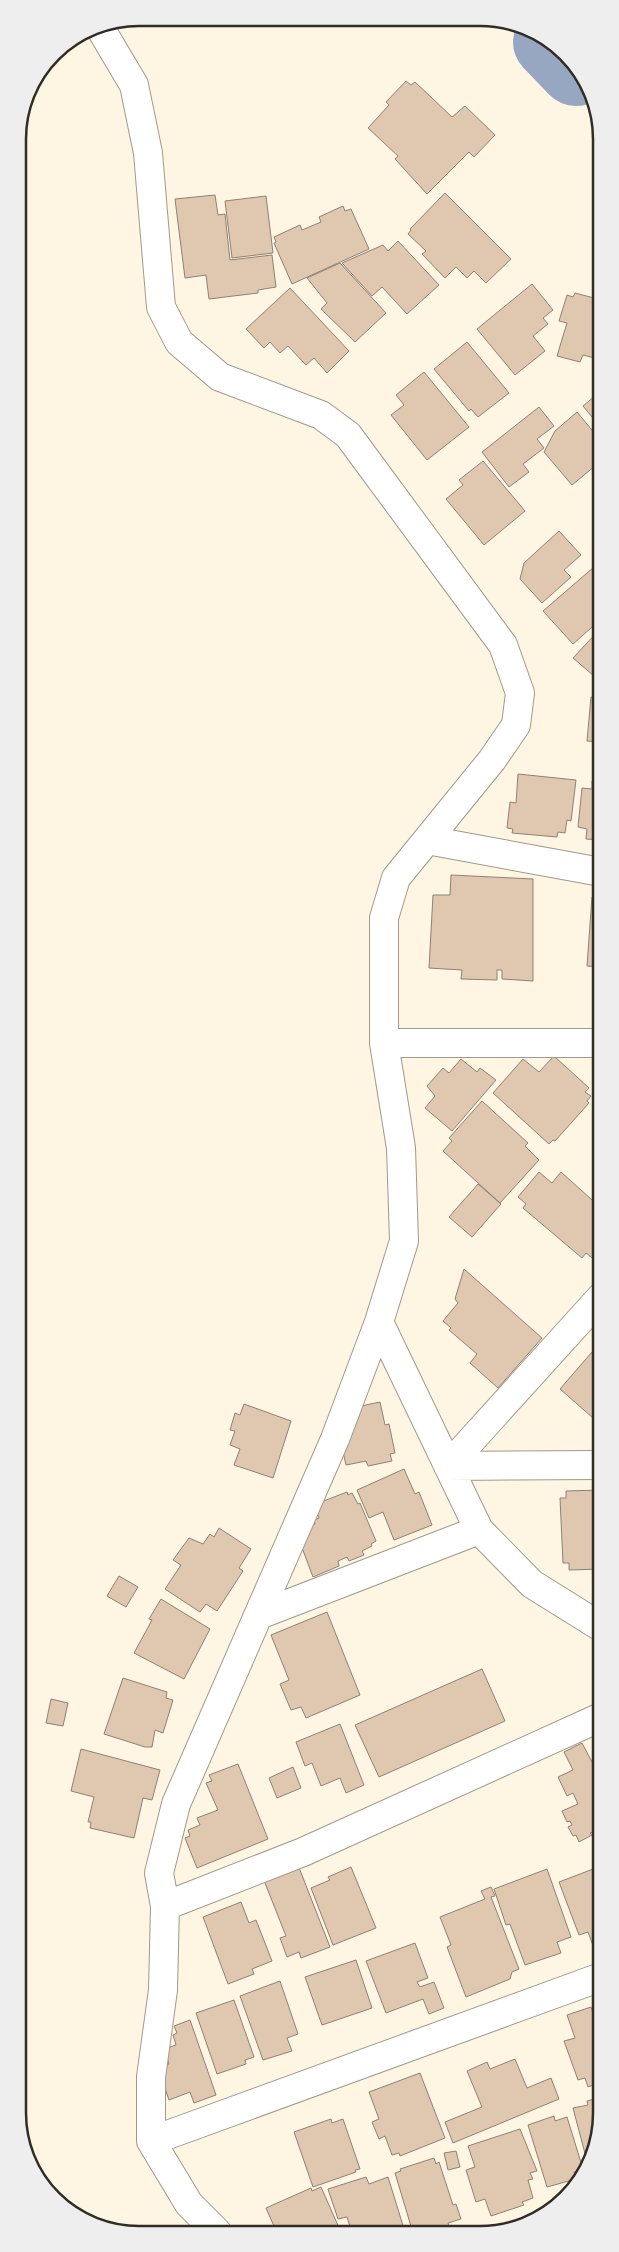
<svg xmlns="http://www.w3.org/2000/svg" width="619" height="2252" viewBox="0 0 619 2252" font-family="'Titillium Web',sans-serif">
  <rect width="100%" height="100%" fill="#fef5e3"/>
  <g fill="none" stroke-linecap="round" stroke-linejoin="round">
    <path stroke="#97a7c1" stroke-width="74" d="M550,42L576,69"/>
  </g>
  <path fill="#e0c7b0" stroke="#8f8174" d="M406,81L411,85L415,82L452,117L465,106L495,135L474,157L469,152L427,194L395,159L398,156L368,128L389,105L386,102Z
    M445,193L511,259L486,283L474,271L467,278L456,267L445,278L422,254L426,251L408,234L411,230L410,229Z
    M215,195L218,215L225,214L230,260L272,255L276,287L258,290V293L209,299L206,275L185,278L175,199Z
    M266,196L273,253L232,258L225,201Z
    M343,206L345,211L351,209L369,249L292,284L274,243L276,242L274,237L300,225L302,230L321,222L319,217Z
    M398,241L439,285L407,314L382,287L372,296L342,263L383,245L388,251Z
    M340,263L386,313L355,342L321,309L327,303L307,278Z
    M532,284L553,310L543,318L548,324L533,336L545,351L515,375L477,329Z
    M290,288L349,351L327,373L314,358L306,365L288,346L280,353L270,342L264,348L246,329Z
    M575,293L594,298L595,294L600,295L601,350L598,359L583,355L580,362L557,356L567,323L559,321L567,295L573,297Z
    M467,342L509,393L478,417L471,409L469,411L434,369Z
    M424,372L469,427L427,460L391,415L404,405L396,395Z
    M595,396L601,402V428L583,406Z
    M539,407L554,426L537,439L544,448L523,464L529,472L509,487L482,452Z
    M577,412L601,441V461L572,485L544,452L555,431Z
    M483,461L525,511L484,545L446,499L463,485L459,480Z
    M559,531L581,555L564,570L571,577L542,603L520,579L524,563Z
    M594,567L601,573V619L573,644L543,611Z
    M600,629L601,669L594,676L573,658Z
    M591,697L601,698V742L587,741Z
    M518,774L576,780L571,821L567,820L565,833L558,832L557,837L512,833L513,829L507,828L510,802L516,803Z
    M592,781L601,782V840L586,839L587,829L578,827L582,788L592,789Z
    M451,875L533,879V981L502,979V970H497V980L461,979L462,970L429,968L433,895H450Z
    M592,897H601V967L587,966Z
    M554,1056L589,1088L585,1092L591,1096L587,1101L589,1103L555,1141L553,1140L549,1144L493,1093L523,1059L539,1072Z
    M461,1059L477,1072L480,1068L496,1080L452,1131L425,1108L435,1096L427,1086L443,1068L449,1073Z
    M482,1101L528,1143L525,1146L539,1160L500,1203L443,1151L452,1141L449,1138Z
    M539,1172L552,1183L561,1172L601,1208V1265L586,1253L582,1258L523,1208L526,1204L518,1197Z
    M478,1184L501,1204L472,1237L449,1217Z
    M464,1269L542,1338L498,1388L470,1363L477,1354L449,1330L451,1328L443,1321L458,1303L455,1299Z
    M599,1349L601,1350V1425L560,1389L592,1352L595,1354Z
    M380,1402L385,1425L389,1424L395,1453L390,1454L392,1461L368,1466L366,1461L346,1465L341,1443L356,1407Z
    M244,1404L291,1421L273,1478L234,1465L240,1449L230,1445L235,1431L230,1430L235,1413L240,1415Z
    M404,1469L415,1494L419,1492L432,1525L394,1540L383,1512L369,1518L357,1490Z
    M601,1490V1569L569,1570V1563H563L560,1498H566V1491Z
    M347,1492L348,1495L352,1493L358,1504L360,1503L376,1541L371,1544L372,1546L362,1551L364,1555L349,1561L347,1557L338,1561L339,1566L313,1577L301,1545L310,1526L315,1524L314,1520L319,1518L317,1513L321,1502Z
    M219,1528L251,1549L239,1568L243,1571L217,1611L206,1604L200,1612L165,1589L181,1565L173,1560L189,1538L203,1544L210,1534L214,1537Z
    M119,1576L138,1587L126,1607L107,1596Z
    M161,1599L210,1629L184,1679L134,1653L152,1620L149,1619Z
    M327,1612L360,1695L306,1718L301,1707L291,1710L280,1684L289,1680L271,1635Z
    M482,1669L505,1721L379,1777L355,1725Z
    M123,1678L167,1692L166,1698L173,1700L163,1733L155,1730L152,1747H145L104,1734Z
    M51,1699L68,1703L63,1726L46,1723Z
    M340,1724L364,1785L346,1793L340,1778L321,1786L312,1763L305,1766L296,1742Z
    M582,1743L601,1779V1831L594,1835L593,1832L590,1833L592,1835L579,1842L576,1835L573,1836L568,1827L572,1825L570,1821L567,1822L562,1811L578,1804L573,1793L567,1796L558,1777L573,1770L564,1752Z
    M81,1749L160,1770L152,1800L143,1798L134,1838L90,1828L91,1822H88L94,1797L71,1791Z
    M238,1764L268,1839L197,1868L185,1838L190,1836L188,1830L200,1825L197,1818L218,1810L206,1783L212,1781L209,1775Z
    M293,1767L301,1788L277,1798L269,1778Z
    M298,1865L330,1947L301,1958L299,1952L287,1957L280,1938L286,1936L263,1878Z
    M601,1866V1948L595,1951L588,1932L579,1935L559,1882Z
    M351,1867L376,1928L333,1945L311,1888L330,1880L328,1877Z
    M18,1869L23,1871L18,1887Z
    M547,1869L571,1937L557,1942L561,1953L525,1965L510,1924L506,1925L494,1889Z
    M491,1887L495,1896L491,1897L519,1969L512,1972L510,1979L466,1997L447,1947L451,1945L440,1917L485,1899L481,1891Z
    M241,1902L249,1923L256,1920L272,1961L252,1969L254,1974L228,1984L203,1917Z
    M415,1943L428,1978L417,1982L420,1987L434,1982L444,2008L429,2014L423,1999L386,2013L366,1961Z
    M356,1960L372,2008L322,2025L305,1977Z
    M280,1981L298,2034L287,2038L292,2051L263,2060L240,1996Z
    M234,2000L254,2057L245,2060L246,2064L217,2074L196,2013Z
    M591,2007L593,2012L601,2009V2082L588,2087L585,2078L578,2080L564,2041L575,2038L567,2015Z
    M190,2020L216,2095L194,2103L190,2092L169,2100L158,2067L169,2064L164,2049L176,2045L173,2035L177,2033L174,2026Z
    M515,2059L527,2088L551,2078L559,2099L453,2143L445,2122L482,2107L467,2071L487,2062L490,2069Z
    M420,2073L445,2138L400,2156L399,2153L392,2155L385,2136L379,2139L372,2122L379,2119L369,2092Z
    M601,2097V2120L592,2159L588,2165L573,2108L588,2105L587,2101Z
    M554,2116L555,2121L567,2117L583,2169L574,2172L576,2179L547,2187L528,2125Z
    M331,2119L332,2123L343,2119L360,2169L355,2170L356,2172L313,2187L294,2132Z
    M520,2129L537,2171L530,2173L533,2179L528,2180L533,2198L522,2202L524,2205L491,2216L485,2199L476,2202L466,2170L475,2167L468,2146Z
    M456,2151L460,2167L448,2170L444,2153Z
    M434,2158L436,2164L439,2162L453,2205L456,2204L461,2219L448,2223L449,2227L429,2233H413L395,2173L401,2171L400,2169Z
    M366,2177L369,2184L388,2177L405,2232L352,2233L347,2217L338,2219L328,2189Z
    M321,2187L340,2230L338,2233H277L266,2208L311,2188L312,2191Z"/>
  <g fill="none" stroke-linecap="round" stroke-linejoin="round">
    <defs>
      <path id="minor" d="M99,26L134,85L148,153L161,307L179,342L220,377L321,415L348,435L503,645L520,693L516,725L492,760L396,878L384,918V1043L401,1148L404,1241L379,1322L335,1439L176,1804L159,1873L165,1906L163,1990L151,2077V2141L189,2204L217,2232
        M427,840L601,872
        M384,1043H601
        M379,1322L479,1530L532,1584L601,1627
        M448,1466L601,1297
        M448,1466L601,1465
        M259,1615L479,1530
        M165,1906L303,1852L601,1717
        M151,2141L601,1977"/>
    </defs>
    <use href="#minor" stroke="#a19989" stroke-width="30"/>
    <use href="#minor" stroke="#fff" stroke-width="28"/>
  </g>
  <path d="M0 0H619V2252H0ZM139 26H480A113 113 0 0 1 593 139V2113A113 113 0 0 1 480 2226H139A113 113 0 0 1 26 2113V139A113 113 0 0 1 139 26Z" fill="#eee" fill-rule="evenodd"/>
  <path fill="none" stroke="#302d26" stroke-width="2.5" d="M139 26H480A113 113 0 0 1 593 139V2113A113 113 0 0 1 480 2226H139A113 113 0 0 1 26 2113V139A113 113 0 0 1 139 26Z"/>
</svg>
